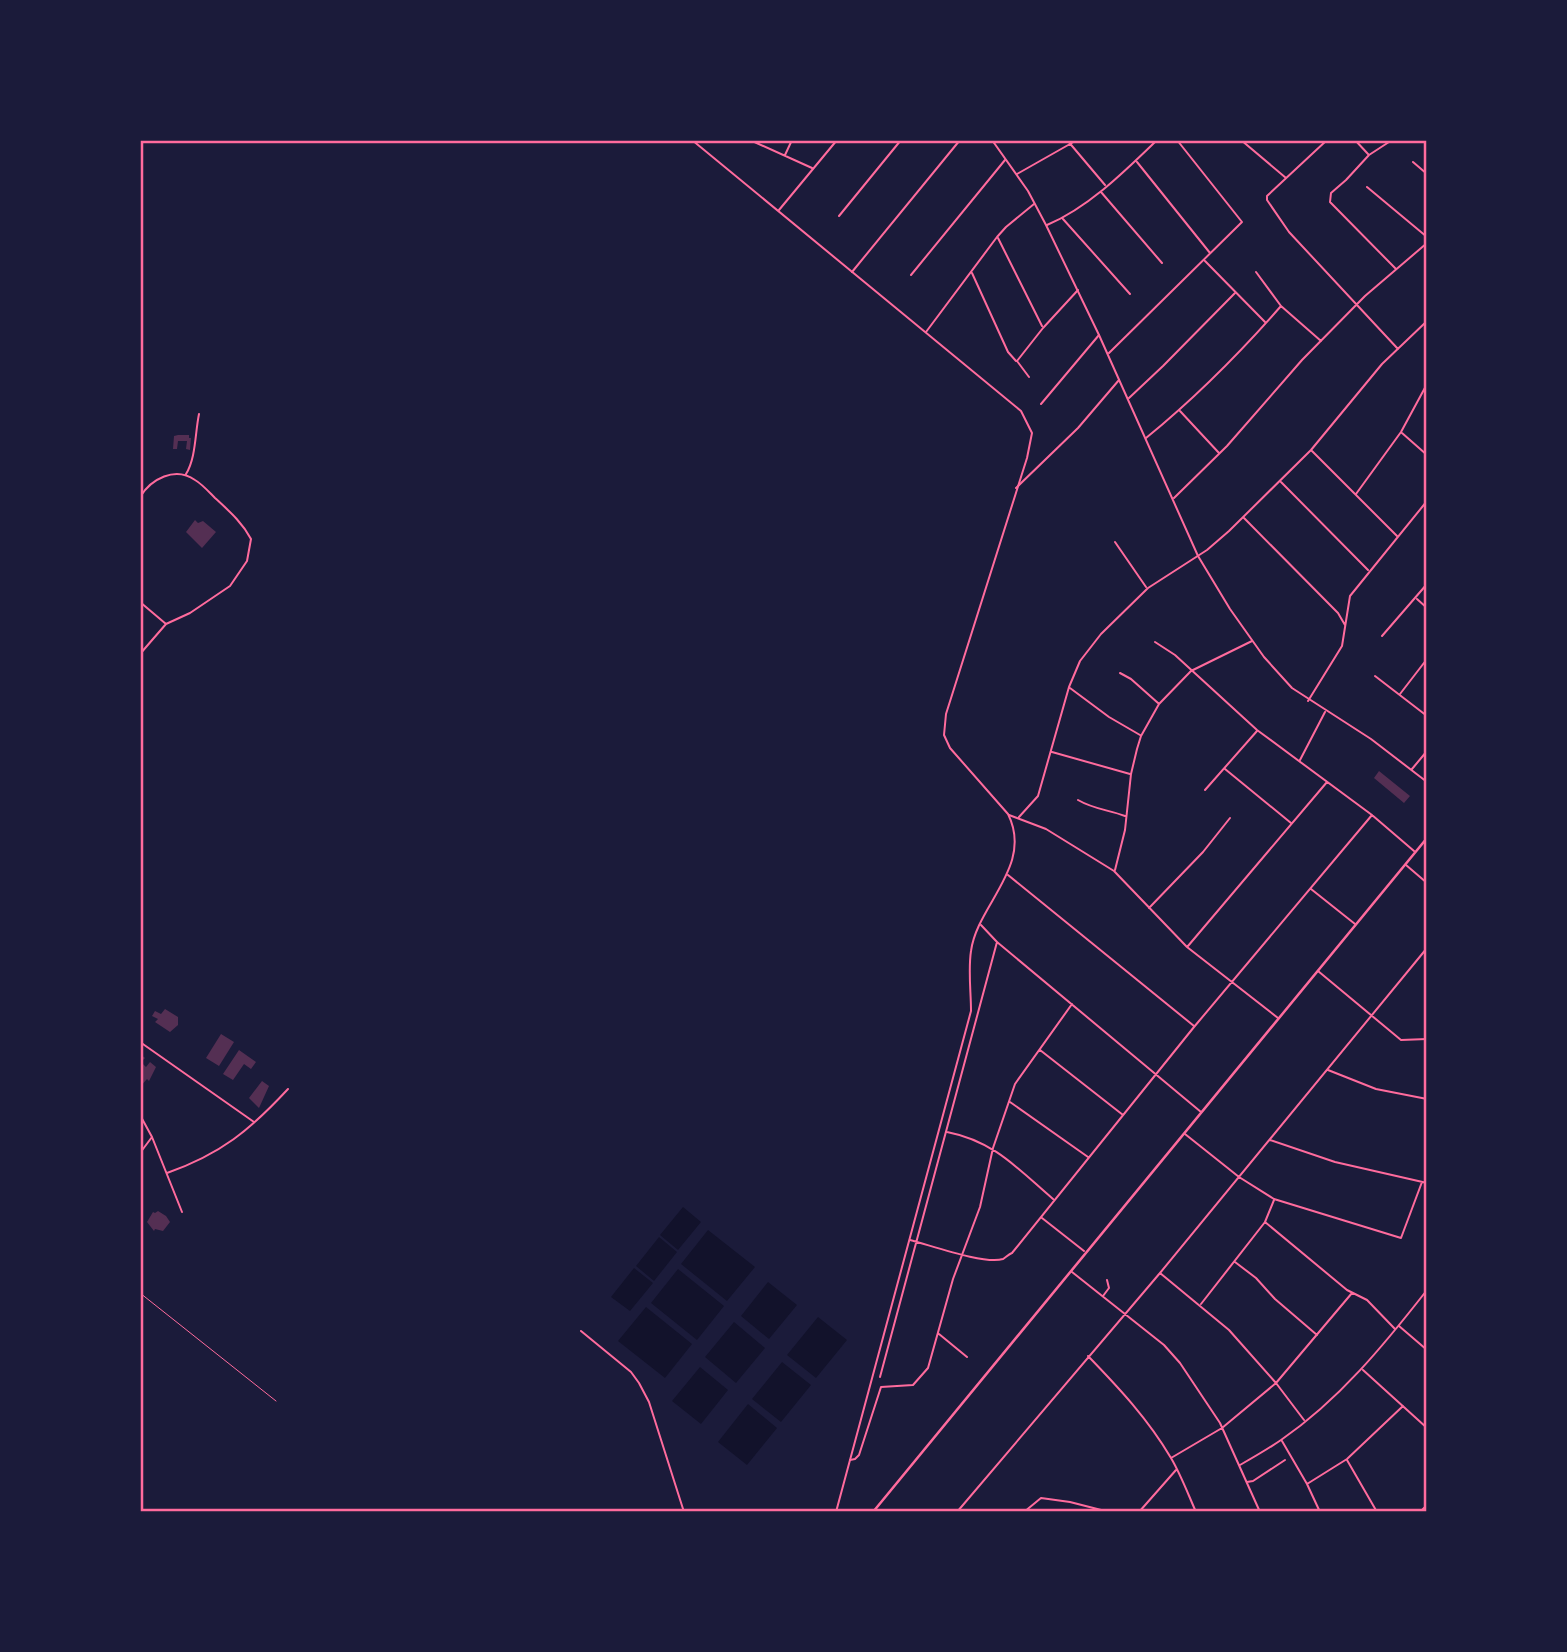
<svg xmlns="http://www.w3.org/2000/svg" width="1567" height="1652" viewBox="0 0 1567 1652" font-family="Cabin,sans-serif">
  <rect width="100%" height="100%" fill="#1b1b3a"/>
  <path fill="#12122b" d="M683,1207L701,1222L678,1250L660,1235Z
    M708,1230L755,1267L727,1301L681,1264Z
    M659,1237L677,1252L654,1281L636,1266Z
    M634,1268L653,1283L630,1311L611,1297Z
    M678,1269L724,1306L697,1340L651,1303Z
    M768,1282L797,1305L769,1339L741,1316Z
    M646,1307L692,1344L665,1378L618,1341Z
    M818,1317L847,1340L816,1378L787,1355Z
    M734,1322L765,1348L736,1383L705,1357Z
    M782,1362L811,1385L781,1422L752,1399Z
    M700,1367L728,1390L701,1424L672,1401Z
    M748,1404L777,1428L747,1465L718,1442Z"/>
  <path fill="#542f53" d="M178,435H189V438H191L190,450L186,449L187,441H178L177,449H173L174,436Z
    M195,520L198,523L203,521L216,532L202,548L186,532Z
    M1379,771L1410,796L1404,803L1374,778Z
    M165,1009L178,1017V1025L170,1032L155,1022L158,1019L152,1016L155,1011L161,1014Z
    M221,1034L234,1042L219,1066L206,1058Z
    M239,1050L256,1062L251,1069L244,1064L233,1080L223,1074Z
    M140,1054L145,1058L141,1062L146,1067L150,1062L156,1067L149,1081L147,1079L140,1087Z
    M262,1081L269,1086L259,1108L249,1098Z
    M158,1211L166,1216L170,1222L163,1231L155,1229L154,1231L147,1222L153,1212L155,1213Z"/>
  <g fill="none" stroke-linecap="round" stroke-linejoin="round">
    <path stroke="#ff6b9d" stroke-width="1" d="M140,1293L276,1401"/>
    <path stroke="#ff6b9d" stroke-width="2" d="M750,140L812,168
      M1067,140L1105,185
      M1241,140L1286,178
      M1327,140L1267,196V200L1289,232L1398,349
      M1355,140L1368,154
      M1392,140L1369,155L1346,180L1331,193L1330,202L1396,269
      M785,155L792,140
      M1137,162L1210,253
      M1413,162L1427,174
      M1017,174L1077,140
      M1367,187L1427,237
      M1101,192L1162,263
      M779,210L837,140
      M839,216L901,140
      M1063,219L1130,294
      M1047,225C1089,207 1125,171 1157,140
      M998,238L1042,326
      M1205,261L1265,322
      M852,272L960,140
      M1256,272L1281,306L1321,341
      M972,273L1008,352L1016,361
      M911,275L1005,160
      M926,332L997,237L1006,227L1034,204
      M1109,353L1242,222L1177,140
      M1029,377L1017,361L1043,328L1078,290
      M1129,398L1163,366L1235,293
      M1041,404L1099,335
      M1180,411L1219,453
      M1402,433L1427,455
      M1146,438C1195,398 1239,354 1281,306
      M1312,451L1397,536
      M186,474C196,458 195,433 199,414
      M1281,482L1368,570
      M1016,488L1078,428L1119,380
      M1356,494L1401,432L1427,384
      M140,497C151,479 175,466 195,480C202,484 209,492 215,498C229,511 242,522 251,539L247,561L230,586L190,613L166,624L140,654
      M1174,498L1227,446L1302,360L1365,296L1427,243
      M1244,518L1338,613L1345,625
      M1115,542L1146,587
      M1417,599L1427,608
      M140,602L166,624
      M1382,636L1427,584
      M1155,642L1175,655L1257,730L1372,815L1414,851
      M1120,673L1131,679L1158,703
      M1375,676L1427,716
      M1070,688L1109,717L1140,735
      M1400,694L1427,659
      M1308,701L1342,646L1350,596L1427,501
      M1052,752L1130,774
      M1300,760L1325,712
      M1225,769L1291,823
      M1412,769L1427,751
      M1205,790L1257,731
      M1078,800C1093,809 1109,810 1125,816
      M1009,815L1046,829L1114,871L1187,947L1278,1018
      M1019,817L1038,796L1069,687L1080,661L1101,634L1148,588L1207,550L1229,531L1311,450L1382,364L1427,321
      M1406,865L1427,883
      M1115,870L1125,830L1131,774L1137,749L1141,736L1159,704L1191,671L1252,641
      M1008,875L1194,1026
      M1311,889L1355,924
      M1149,908L1203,852L1230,818
      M981,925L997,942L1201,1112
      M1188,946L1327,782
      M1318,971L1401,1040L1427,1039
      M140,1042L254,1122
      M1040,1050L1123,1115
      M1328,1070L1376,1089L1427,1099
      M1010,1102L1088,1157
      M140,1115L152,1137L182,1212
      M947,1132C994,1141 1018,1169 1053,1199
      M1185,1134L1239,1177L1274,1199L1401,1238L1422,1182
      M1270,1140L1335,1162L1427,1183
      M140,1153L152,1137
      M167,1173C221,1154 250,1130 288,1089
      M1042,1218L1084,1251
      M1265,1222L1347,1290L1367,1300L1395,1329
      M910,1240C930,1245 985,1265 1003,1259C1005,1258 1009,1254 1012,1253L1194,1027L1372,815
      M1235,1262L1256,1278L1275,1299L1317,1335
      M1072,1272L1164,1345L1180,1363L1220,1423L1260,1512
      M1160,1273L1229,1330L1276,1383L1304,1420
      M1103,1296L1109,1288L1107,1280
      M1201,1304L1265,1222L1274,1200
      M1399,1326L1427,1350
      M581,1331L631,1372L639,1383L649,1402L684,1512
      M939,1334L967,1357
      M1088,1356C1119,1388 1148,1419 1171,1458C1181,1475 1188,1494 1196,1512
      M1363,1370L1427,1428
      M880,1377L997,942
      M1282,1441L1307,1484L1320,1512
      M1171,1458L1222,1428L1276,1383L1352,1293
      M850,1460L855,1459L859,1455L881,1387L913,1385L928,1368L953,1279L980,1207L993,1148L1015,1084L1072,1004
      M1347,1460L1377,1512
      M1240,1465C1254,1457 1268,1449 1281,1440C1339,1400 1384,1345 1427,1290
      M1247,1482L1253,1481L1285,1460
      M1307,1484L1347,1459L1403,1406
      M957,1512L1160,1273L1427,948
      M1024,1512L1041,1498L1070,1502L1109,1512
      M1139,1512L1176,1470
      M1420,1512L1427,1505"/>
    <path stroke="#ff6b9d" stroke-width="2" d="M692,140L1021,411L1032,433L1027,458L946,714L944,735L950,748L1008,814C1034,866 977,905 971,951C968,970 971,992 971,1011L836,1512
      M992,140L1028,191L1046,225L1099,335L1198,556L1230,609L1264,657L1292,688L1371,739L1427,782"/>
    <path stroke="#ff6b9d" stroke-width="2.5" d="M873,1512L1427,838"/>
  </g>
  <rect width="1567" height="1652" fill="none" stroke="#1b1b3a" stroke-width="284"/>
  <rect x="142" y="142" width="1283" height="1368" fill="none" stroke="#ff6b9d" stroke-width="2.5"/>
</svg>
